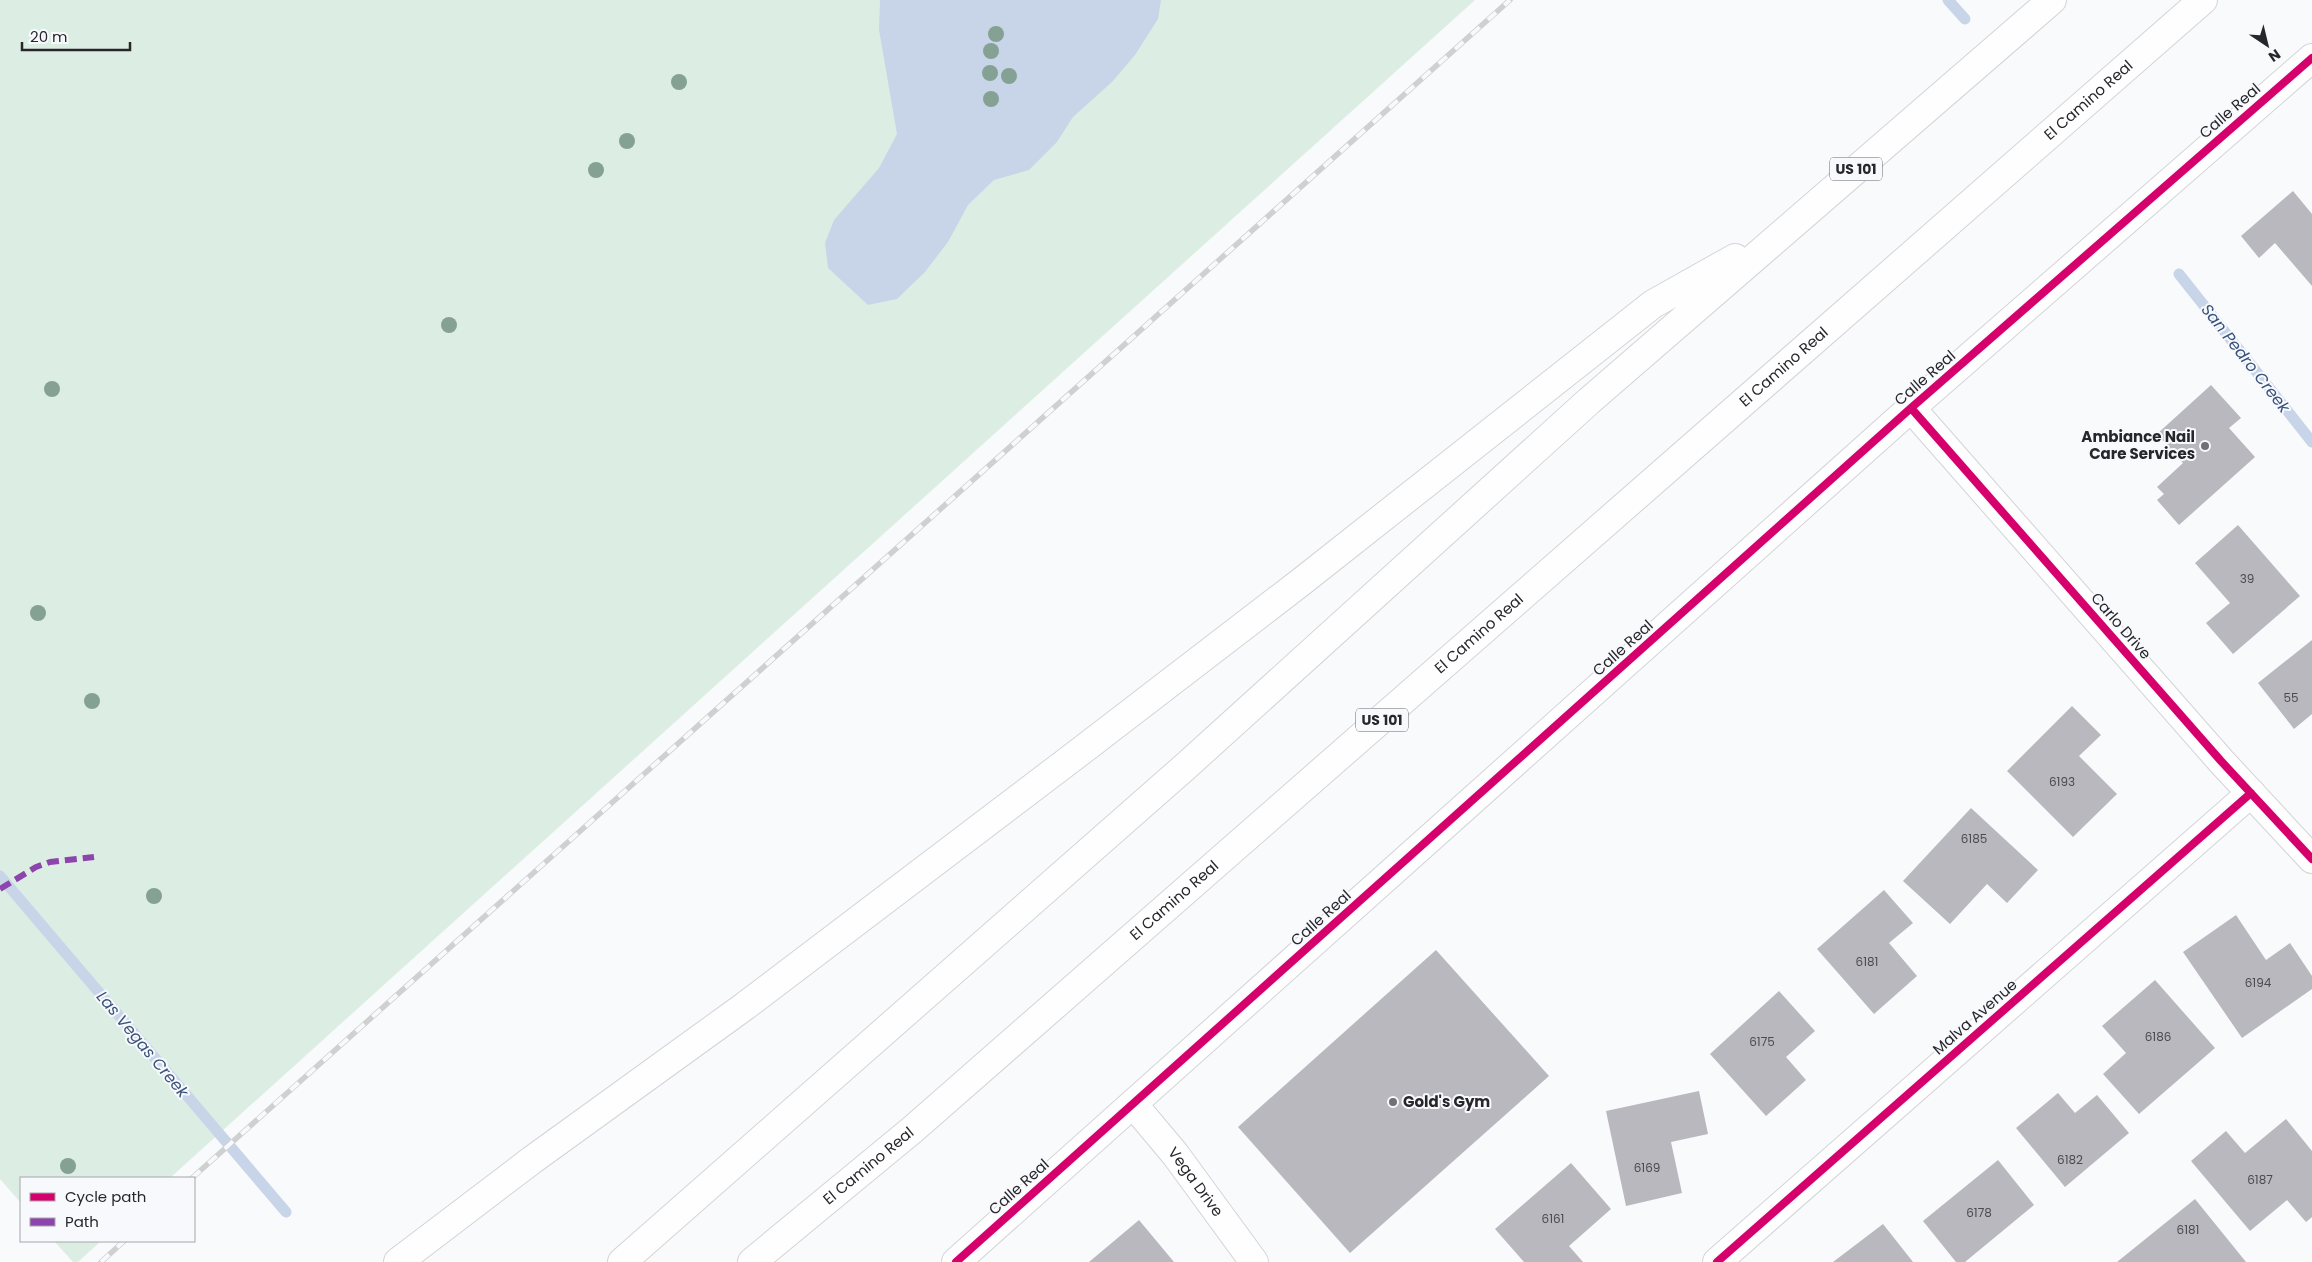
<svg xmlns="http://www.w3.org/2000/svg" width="2312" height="1262" viewBox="0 0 2312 1262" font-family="Poppins,sans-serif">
  <rect width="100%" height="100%" fill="#f9fafc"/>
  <path fill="#dceee4" d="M0,0H1475L170,1178H21V1203L0,1179Z
    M54,1241H101L78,1262H73Z"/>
  <path fill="#c8d5e9" d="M880,0H1161L1158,19L1135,55L1112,82L1073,117L1057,142L1029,170L994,180L968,205L948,242L925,272L897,299L868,305L828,268L825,243L834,220L879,168L897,134L879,30Z"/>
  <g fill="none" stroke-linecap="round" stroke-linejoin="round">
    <path stroke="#c8d5e9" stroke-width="11" d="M1948,0L1965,19
      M2179,274L2312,442
      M0,876L286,1212"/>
  </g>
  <path fill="#b9b8bf" d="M2293,191L2312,214V286L2275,243L2259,258L2241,236Z
    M2211,385L2241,418L2229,428L2255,457L2179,525L2157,500L2164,494L2157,487L2183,463L2157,434Z
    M2238,525L2300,596L2233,654L2206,623L2230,603L2195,563Z
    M2312,640V714L2294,729L2258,683Z
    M2072,706L2101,735L2079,756L2117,794L2073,837L2007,771Z
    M1971,808L2038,870L2007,903L1987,884L1950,924L1903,881Z
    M1884,890L1913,923L1889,943L1917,976L1874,1014L1817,949Z
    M2236,915L2266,960L2290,943L2312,976V989L2242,1038L2183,952Z
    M1436,950L1549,1076L1350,1253L1238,1127Z
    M2155,980L2215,1048L2139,1114L2103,1074L2126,1053L2102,1026Z
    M1779,991L1815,1031L1786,1057L1806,1080L1766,1116L1710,1054Z
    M1699,1091L1708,1134L1671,1142L1682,1193L1626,1206L1606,1111Z
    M2058,1093L2075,1113L2097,1095L2129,1133L2065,1187L2016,1128Z
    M2286,1119L2312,1151V1217L2306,1222L2287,1200L2250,1231L2191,1161L2226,1131L2245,1153Z
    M1998,1160L2034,1205L1965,1262H1956L1923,1221Z
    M1571,1163L1611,1209L1569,1246L1583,1262H1524L1495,1229Z
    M2195,1199L2246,1262H2117Z
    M1139,1220L1174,1262H1089Z
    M1883,1224L1913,1262H1833Z"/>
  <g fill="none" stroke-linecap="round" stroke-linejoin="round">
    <defs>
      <g id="minor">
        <path d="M1911,408L2221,761L2312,859"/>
        <path id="s1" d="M1133,1104L1175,1154L1254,1262"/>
        <path d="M1717,1262L2251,793"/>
      </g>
      <path id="major" d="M956,1262L1911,408L2312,58"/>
      <g id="highway">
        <path d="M398,1262L532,1160L745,1006L1081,751L1301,582L1653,304L1735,258"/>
        <path d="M622,1262L1186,766L1589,401L2052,0"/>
        <path id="s2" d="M752,1262L912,1130L2203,0"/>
      </g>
    </defs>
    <use href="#minor" stroke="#d4d4d8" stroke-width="30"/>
    <use href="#major" stroke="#d4d4d8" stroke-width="30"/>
    <use href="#highway" stroke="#d4d4d8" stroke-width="30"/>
    <use href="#minor" stroke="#fefeff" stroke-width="28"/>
    <use href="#major" stroke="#fefeff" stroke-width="28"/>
    <use href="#highway" stroke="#fefeff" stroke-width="28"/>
    <defs>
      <path id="rail" d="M192,1178L1510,0
        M101,1262L124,1241"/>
    </defs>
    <use href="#rail" stroke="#cfd0d0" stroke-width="5.5"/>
    <use href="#rail" stroke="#f8f9fd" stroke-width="4" stroke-dasharray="11" stroke-linecap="butt"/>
    <path stroke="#8e44ad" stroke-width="6" stroke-dasharray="12 6" stroke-linecap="butt" d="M0,889L36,867L50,862L94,857"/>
    <defs>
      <path id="cycleway" d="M1911,408L2221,761L2312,859
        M956,1262L1911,408L2312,58
        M1717,1262L2251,793"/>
    </defs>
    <use href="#cycleway" stroke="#f8f9fd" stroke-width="11"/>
    <use href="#cycleway" stroke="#d6006c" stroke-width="8"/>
  </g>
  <g fill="#84a193">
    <circle cx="996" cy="34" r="8"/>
    <circle cx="991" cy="51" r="8"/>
    <circle cx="990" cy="73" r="8"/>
    <circle cx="1009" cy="76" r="8"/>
    <circle cx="679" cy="82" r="8"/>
    <circle cx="991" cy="99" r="8"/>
    <circle cx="627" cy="141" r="8"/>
    <circle cx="596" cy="170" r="8"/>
    <circle cx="449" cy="325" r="8"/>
    <circle cx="52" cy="389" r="8"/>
    <circle cx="38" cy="613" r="8"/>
    <circle cx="92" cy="701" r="8"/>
    <circle cx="154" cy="896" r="8"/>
    <circle cx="68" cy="1166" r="8"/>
  </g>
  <g fill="#707174" stroke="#f8f9fd" stroke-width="2">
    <circle cx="2205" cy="446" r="5"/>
    <circle cx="1393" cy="1102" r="5"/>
  </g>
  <g text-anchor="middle" stroke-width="4" stroke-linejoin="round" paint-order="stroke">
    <g font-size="12" fill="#4c4b50">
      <text x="2247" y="583">39</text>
      <text x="2291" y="702">55</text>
      <text x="2062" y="786">6193</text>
      <text x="1974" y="843">6185</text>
      <text x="1867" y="966">6181</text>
      <text x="2258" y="987">6194</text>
      <text x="2158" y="1041">6186</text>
      <text x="1762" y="1046">6175</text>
      <text x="2070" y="1164">6182</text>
      <text x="1647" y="1172">6169</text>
      <text x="2260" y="1184">6187</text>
      <text x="1979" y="1217">6178</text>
      <text x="1553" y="1223">6161</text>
      <text x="2188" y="1234">6181</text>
    </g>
    <g fill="#f8f9fd" stroke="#66666a" stroke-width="1">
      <rect x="1830" y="157.5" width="52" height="23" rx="4"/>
      <rect x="1356" y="708.5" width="52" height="23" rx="4"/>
    </g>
    <g font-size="14" font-weight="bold" fill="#27272b">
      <text x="1856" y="174">US 101</text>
      <text x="1382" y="725">US 101</text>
    </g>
    <g font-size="15" fill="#27272b" stroke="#f8f9fd">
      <text dy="5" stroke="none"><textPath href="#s2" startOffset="1771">El Camino Real</textPath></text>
      <text transform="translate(2230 111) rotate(-41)" y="5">Calle Real</text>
      <text dy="5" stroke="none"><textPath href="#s2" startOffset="1366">El Camino Real</textPath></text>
      <text transform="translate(1925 378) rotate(-41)" y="5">Calle Real</text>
      <text transform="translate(2121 626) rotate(49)" y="5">Carlo Drive</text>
      <text dy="5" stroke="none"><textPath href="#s2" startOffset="961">El Camino Real</textPath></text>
      <text transform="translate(1623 648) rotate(-42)" y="5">Calle Real</text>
      <text dy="5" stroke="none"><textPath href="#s2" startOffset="556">El Camino Real</textPath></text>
      <text transform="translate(1321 918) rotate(-42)" y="5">Calle Real</text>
      <text transform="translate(1975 1017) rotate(-41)" y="5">Malva Avenue</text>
      <text dy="5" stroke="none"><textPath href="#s2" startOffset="151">El Camino Real</textPath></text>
      <text dy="5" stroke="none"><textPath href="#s1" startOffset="100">Vega Drive</textPath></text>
      <text transform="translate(1019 1187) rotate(-42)" y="5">Calle Real</text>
    </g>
    <g font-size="15" font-weight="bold" fill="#27272b" stroke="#f8f9fd" text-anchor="end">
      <text x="2195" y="442">Ambiance Nail<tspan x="2195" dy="17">Care Services</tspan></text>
      <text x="1403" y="1107" text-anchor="start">Gold's Gym</text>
    </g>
    <g font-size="16" font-style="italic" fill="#39537b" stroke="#f8f9fd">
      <text transform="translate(2246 358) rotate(52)" y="6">San Pedro Creek</text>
      <text transform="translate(143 1044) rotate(50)" y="6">Las Vegas Creek</text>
    </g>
  </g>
  <rect x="20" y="1177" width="175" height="65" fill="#f8f9fd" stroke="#a4a5a9"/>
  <rect x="30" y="1193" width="25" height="8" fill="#d6006c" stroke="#a4a5a9"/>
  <text x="65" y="1202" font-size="15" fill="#27272b">Cycle path</text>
  <rect x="30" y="1218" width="25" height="8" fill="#8e44ad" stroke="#a4a5a9"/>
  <text x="65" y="1227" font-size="15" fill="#27272b">Path</text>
  <g transform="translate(2267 45) rotate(145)" stroke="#f8f9fd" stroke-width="4" paint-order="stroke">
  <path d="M0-4L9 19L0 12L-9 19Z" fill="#27272b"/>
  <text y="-8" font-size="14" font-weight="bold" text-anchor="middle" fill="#27272b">N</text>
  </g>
  <path d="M22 42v8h108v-8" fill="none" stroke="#27272b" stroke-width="2.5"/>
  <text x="30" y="42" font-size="15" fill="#27272b" stroke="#f8f9fd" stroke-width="4" paint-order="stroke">20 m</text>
</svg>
